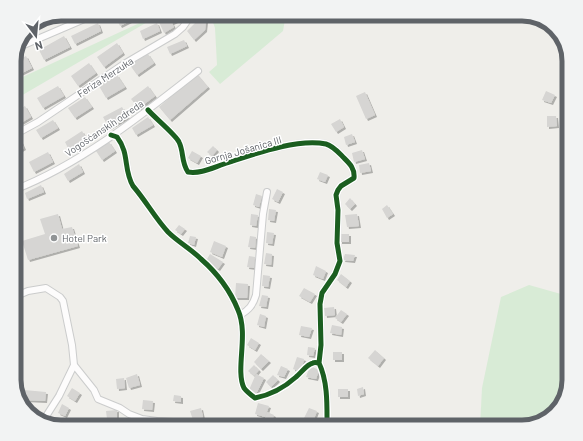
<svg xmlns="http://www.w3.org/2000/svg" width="583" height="441" viewBox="0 0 583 441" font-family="Barlow,sans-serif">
  <defs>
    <filter id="shadow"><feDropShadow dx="2" dy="2" stdDeviation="0" flood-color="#0004"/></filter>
  </defs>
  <rect width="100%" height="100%" fill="#efeeea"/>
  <path fill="#d8ebd6" d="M159,14H161L14,100V81Z
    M210,14H286L283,31L220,84L209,72L217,65L215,28Z
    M529,285L568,296L569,298V380L559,409L522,427H480L482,388L501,297Z"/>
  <path fill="#d6d5d3" filter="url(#shadow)" d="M114,14H126L130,21L120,26Z
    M167,14H180L182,18L172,23L174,27L164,33L159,22L169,17Z
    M201,17L206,21L205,30L194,40L187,31Z
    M98,23L101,31L75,44L71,36Z
    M157,23L160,31L143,39L140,31Z
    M64,36L70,47L44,60L39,50Z
    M184,40L187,46L170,54L167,47Z
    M117,43L123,53L104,67L97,57Z
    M148,54L154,63L137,75L130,65Z
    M26,56L32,68L14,77V62Z
    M89,63L96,73L78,86L71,76Z
    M197,74L208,87L170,120L159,107Z
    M117,75L125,87L106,98L99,86Z
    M58,86L64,96L43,108L37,98Z
    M148,86L155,96L139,108L131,99Z
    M546,91L555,95L551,103L542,100Z
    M365,92L375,115L366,119L356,96Z
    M85,97L92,107L75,118L68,108Z
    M25,106L31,117L14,127V112Z
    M122,107L128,117L109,128L103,117Z
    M547,116H556L557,126L547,127Z
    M148,117L153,125L136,135L132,128Z
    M340,119L344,127L336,132L331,124Z
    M53,120L58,128L41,138L36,130Z
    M82,131L86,138L69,150L65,142Z
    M352,134L355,142L346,145L344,137Z
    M20,139L24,148L14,154V142Z
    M109,142L115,151L102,160L96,151Z
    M213,146L217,150L212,156L207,152Z
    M362,150L365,159L354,162L352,153Z
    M192,151L201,156L197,163L188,158Z
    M48,152L53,162L34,172L29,162Z
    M369,163L371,171L360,173L359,165Z
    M79,164L83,172L68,181L64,174Z
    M320,172L328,175L325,182L317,179Z
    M41,185L44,192L27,199L25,193Z
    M277,189L283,192L278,202L272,199Z
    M256,194L262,196L259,207L253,205Z
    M350,198L355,204L350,209L345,204Z
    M387,205L393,214L387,218L382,209Z
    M269,209L276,210L274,221L268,220Z
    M58,214L62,229L72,227L78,246L28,260L22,241L45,234L40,219Z
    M251,214L258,215L256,226L250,225Z
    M357,214L359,226L347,227L345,215Z
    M179,225L185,229L181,234L175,230Z
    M267,232L274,233L272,244L266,243Z
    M340,234H349V242H340Z
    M190,236L196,237L194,245L188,243Z
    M250,236L256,237L255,248L248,247Z
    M214,241L226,246L222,257L210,252Z
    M266,253L272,254L271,265L264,264Z
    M210,254L223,262L218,269L206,261Z
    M345,254L355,255L353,261L343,260Z
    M249,256L255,257L254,268L247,267Z
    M316,266L326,271L323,279L313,275Z
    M341,274L350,281L346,287L337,280Z
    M263,275L270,276L268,287L262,286Z
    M236,283L248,284L247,298H235Z
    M304,288L315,294L310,302L299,296Z
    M262,295L268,296L266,307L259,306Z
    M334,307L335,315L325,316L324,308Z
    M341,310L347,314L341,322L335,318Z
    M260,314L266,316L264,327L257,325Z
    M332,325L342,327L341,335L330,333Z
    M301,326L312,328L309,337L299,335Z
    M251,338L259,343L255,350L247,345Z
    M308,347L315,348L313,356L307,355Z
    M375,350L384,358L378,366L368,358Z
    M333,352H342V360H333Z
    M261,354L269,361L261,369L254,362Z
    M297,357L304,359L301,372L293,369Z
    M254,365L259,370L254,376L248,371Z
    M281,366L288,369L284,377L277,375Z
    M310,366L319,370L316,379L306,377Z
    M137,374L140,385L129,388L126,378Z
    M256,374L264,378L256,394L249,390Z
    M273,375L278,380L271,387L266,382Z
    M124,378L125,388L117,389L116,379Z
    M363,387L364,394L358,396L357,389Z
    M72,388L80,393L75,401L67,396Z
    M338,389H348V397H338Z
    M24,390L46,392L45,401L24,400Z
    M174,395L181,396V402L173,401Z
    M143,400L153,401L152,410L142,409Z
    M258,403L269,406L265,417L255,414Z
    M62,404L69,408L65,416L58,413Z
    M201,408L203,417L193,420L190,411Z
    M309,408L317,411L312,424L303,420Z
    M117,410V418L107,419L106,411Z
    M267,412L274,415L272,421L265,418Z"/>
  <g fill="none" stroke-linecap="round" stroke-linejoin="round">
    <defs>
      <path id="minor" d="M19,47L96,14
        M148,110C154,117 176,135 179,142C184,152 181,162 188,172C200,174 212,168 224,164C252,155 296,138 326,144C333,146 338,152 343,157C349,163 355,168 354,178L341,186L338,190L336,195L338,210L337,243L340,261L335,274L322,293L320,304L321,345L319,363
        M14,135L38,122L124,64L175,34L183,27L192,14
        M111,135L117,137C130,154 123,169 133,186C146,201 155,218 168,232C178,242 191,249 201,259C217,273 230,290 238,310C249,335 235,369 244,388C247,392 251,395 255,398C270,395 285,387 296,377C301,373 307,364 313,363C315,362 317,363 319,363C328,382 327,406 327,427
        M14,190C81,164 142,115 198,71
        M14,297L28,291L46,288L60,297L63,301L72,345L74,365L59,396L43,421
        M240,315C249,310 253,305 256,295L263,214L267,192
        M74,365L94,390L98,399L120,408L129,414L142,419L157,421L189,423"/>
    </defs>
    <use href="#minor" stroke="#cbcccc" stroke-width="8"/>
    <use href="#minor" stroke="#fdfcfc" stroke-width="6"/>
    <defs>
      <path id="cycleway" d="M148,110C154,117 176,135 179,142C184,152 181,162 188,172C200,174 212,168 224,164C252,155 296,138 326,144C333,146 338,152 343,157C349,163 355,168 354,178L341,186L338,190L336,195L338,210L337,243L340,261L335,274L322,293L320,304L321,345L319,363
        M111,135L117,137C130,154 123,169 133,186C146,201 155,218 168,232C178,242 191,249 201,259C217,273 230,290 238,310C249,335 235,369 244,388C247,392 251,395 255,398C270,395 285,387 296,377C301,373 307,364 313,363C315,362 317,363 319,363C328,382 327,406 327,427"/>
    </defs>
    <use href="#cycleway" stroke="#fff" stroke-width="8"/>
    <use href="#cycleway" stroke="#1b5e20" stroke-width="5"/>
  </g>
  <circle fill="#919496" stroke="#fff" stroke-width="1.5" cx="54" cy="238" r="4"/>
  <g text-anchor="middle" stroke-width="3" stroke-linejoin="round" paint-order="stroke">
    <g font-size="10" fill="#5f6368" stroke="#fff">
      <text transform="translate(105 77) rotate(-33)" y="4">Feriza Merzuka</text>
      <text transform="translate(104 128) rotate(-34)" y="4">Vogošćanskih odreda</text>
      <text transform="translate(243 150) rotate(-16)" y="4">Gornja Jošanica III</text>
    </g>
    <g font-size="10" fill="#5f6368" stroke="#fff" text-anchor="start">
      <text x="62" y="242">Hotel Park</text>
    </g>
  </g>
  <path d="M0 0H583V441H0ZM61 21H522A40 40 0 0 1 562 61V380A40 40 0 0 1 522 420H61A40 40 0 0 1 21 380V61A40 40 0 0 1 61 21Z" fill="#f2f3f3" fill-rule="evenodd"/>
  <path fill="none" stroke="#5f6368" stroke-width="5" d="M61 21H522A40 40 0 0 1 562 61V380A40 40 0 0 1 522 420H61A40 40 0 0 1 21 380V61A40 40 0 0 1 61 21Z"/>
  <g transform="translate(36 36) rotate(164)" stroke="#ffffff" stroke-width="3" paint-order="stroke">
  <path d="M0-3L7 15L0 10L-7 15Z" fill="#5f6368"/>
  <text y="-6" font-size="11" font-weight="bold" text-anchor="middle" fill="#5f6368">N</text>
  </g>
</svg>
